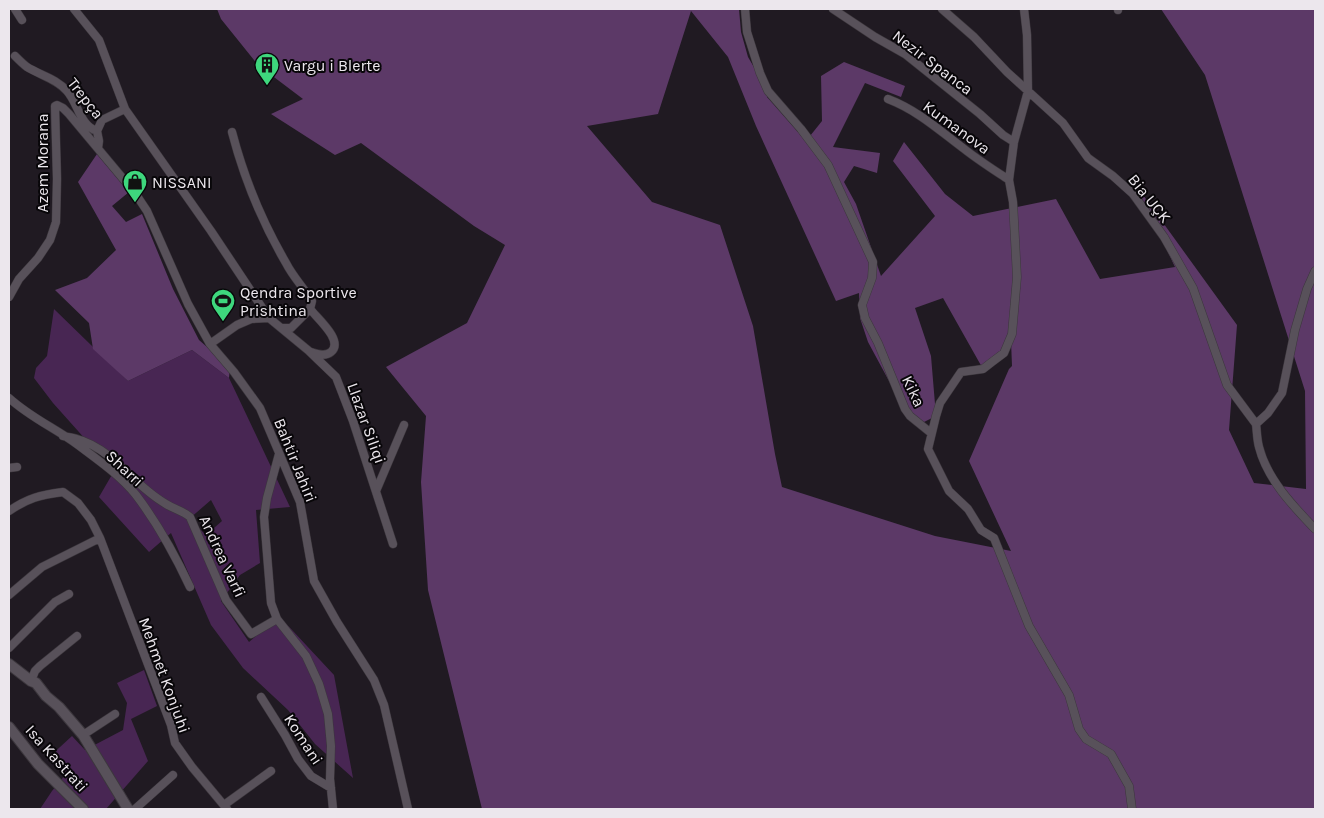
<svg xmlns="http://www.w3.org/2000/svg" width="1324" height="818" viewBox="0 0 1324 818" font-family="Karla,sans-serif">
  <rect width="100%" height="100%" fill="#201a22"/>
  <path fill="#482653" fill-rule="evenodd" d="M54,309L128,381L192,350L229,378L290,507L256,510L260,563L240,575L221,601L249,642L279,616L334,675L353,778L315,744L288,710L243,668L211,625L171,533L149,552L99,497L117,466L95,450L53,403L34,378L36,368L47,356ZM211,500L222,521L206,535L189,519Z
    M144,670L157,706L131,719L148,761L106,809H40L52,791L65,775L47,759L72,736L85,750L123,730L127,703L117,683Z"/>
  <path fill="#5c3967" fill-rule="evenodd" d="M217,9H739L741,32L748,57L768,91L767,97L806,141L822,121L821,76L844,62L905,86L901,97L865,83L833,147L880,153L877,173L854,166L844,182L856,204L881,276L935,216L893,161L904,142L945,194L973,216L1056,199L1100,279L1175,267L1135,184L1237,325L1229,430L1254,483L1306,489L1305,391L1205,75L1161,9H1315V809H482L428,590L421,482L426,416L386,367L467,323L505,245L474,226L361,143L335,155L271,114L303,99L258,65L221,19ZM691,11L728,57L756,126L836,301L859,293L860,318L868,342L903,407L922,423L936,416L931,356L915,308L943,298L983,369L1011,341L1012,366L1009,369L969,461L1011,551L935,536L782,487L775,454L753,326L720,225L652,202L587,126L658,114Z
    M97,154L129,192L112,206L126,222L142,214L173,289L199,340L230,367L229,378L192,350L128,381L93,349L89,323L55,290L87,278L116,250L78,182Z"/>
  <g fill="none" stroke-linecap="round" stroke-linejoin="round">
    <defs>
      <path id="minor" d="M15,9L22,20
        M74,9L99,40L125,109L211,231L269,318L309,351L336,377L353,421L393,544
        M745,9L747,32L760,73L768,91L801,129L828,165L873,262L872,278L862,305L865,318L878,343L905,409L910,416L931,433
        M833,9L875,37L905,54L980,114L1003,135L1014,142
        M942,9L974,37L1007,72L1063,123L1088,158L1113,176L1133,194L1164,237L1193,288L1227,385L1256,424
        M1024,9L1027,35L1028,91L1014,142L1009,180L1013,202L1017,277L1012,334L1004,353L992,362L983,369L961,372L940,403L936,416L928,449L949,491L968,509L981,530L994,538L1029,626L1069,695L1079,729L1086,739L1111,754L1129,786L1132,809
        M1118,9V10
        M15,56C19,60 23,64 27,67C40,75 57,79 67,91C78,103 80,126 97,131L99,141L98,148
        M888,99C917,110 939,130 963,148C978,160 994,170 1009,180
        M97,131L102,120L125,109
        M232,132C244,178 262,222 286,263C293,277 304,288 312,301L310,309L291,328H282
        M1315,271L1307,289L1295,330L1282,393L1268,413L1256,424C1257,432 1257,440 1259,447C1267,479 1293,506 1315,529
        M9,297L19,279L38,258L50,240L56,222L57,179L55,106L57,105L63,108L69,114L135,193L147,211L188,304L210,344L234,372L260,408L300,502L314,581L337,622L374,680L384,705L408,809
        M310,309C318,319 344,341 331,352C325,357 317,354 311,352
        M210,344L237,325L251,319L269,318
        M9,398C31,418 55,428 78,445C98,460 121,476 136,495C158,524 175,555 190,587
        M63,436C113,443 126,481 166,504C174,509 183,511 190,517L226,600L251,634L277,619
        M279,454L267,498L264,517L271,603L277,619L306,656L319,684L328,714L331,746L330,779L333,809
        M9,468L17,467
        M376,491L404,425
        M9,511C28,498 40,495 63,492L78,503L91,520L100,538L171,725L175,743L192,767L227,809
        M9,595L42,567L100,538
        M9,648L55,602L69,594
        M31,681L35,671L40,666L77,636
        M261,697L285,735L298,759L311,776L331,788
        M83,735L115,714
        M224,805L271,771
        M135,809L173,775"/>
      <path id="tertiary" d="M9,664L31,681L36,683L46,696L59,707L83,735L128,809
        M9,727L38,764L83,809"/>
    </defs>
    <use href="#minor" stroke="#3c373d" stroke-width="9"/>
    <use href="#tertiary" stroke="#3c373d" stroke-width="12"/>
    <use href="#minor" stroke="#58515a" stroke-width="8"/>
    <use href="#tertiary" stroke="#58515a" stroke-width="10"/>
  </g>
  <defs>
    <symbol id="building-pin" viewBox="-11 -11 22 30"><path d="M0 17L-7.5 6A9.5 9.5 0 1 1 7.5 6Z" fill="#3ed77d" stroke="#080609"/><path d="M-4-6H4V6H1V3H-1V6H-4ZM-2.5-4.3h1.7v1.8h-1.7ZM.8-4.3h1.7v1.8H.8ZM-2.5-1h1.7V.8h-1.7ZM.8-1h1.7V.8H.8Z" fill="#111"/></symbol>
    <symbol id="shop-pin" viewBox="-11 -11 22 30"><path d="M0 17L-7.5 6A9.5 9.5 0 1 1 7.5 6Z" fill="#3ed77d" stroke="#080609"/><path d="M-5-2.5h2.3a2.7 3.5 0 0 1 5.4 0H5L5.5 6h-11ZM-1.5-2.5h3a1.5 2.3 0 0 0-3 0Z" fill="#111"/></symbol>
    <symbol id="stadium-pin" viewBox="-11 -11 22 30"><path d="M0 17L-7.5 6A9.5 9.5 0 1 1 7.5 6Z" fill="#3ed77d" stroke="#080609"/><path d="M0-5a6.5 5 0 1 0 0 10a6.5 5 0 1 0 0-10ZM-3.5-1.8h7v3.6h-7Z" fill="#111"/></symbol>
  </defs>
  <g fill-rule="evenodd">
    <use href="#building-pin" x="253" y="51" width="28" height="38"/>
    <use href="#shop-pin" x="121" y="168" width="28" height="38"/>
    <use href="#stadium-pin" x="209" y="287" width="28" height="38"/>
  </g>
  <g text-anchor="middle" stroke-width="4" stroke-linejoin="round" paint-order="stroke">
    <g font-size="16" fill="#ece7ed" stroke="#080609">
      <text transform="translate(933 62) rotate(37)" y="6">Nezir Spanca</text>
      <text transform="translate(86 98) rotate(52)" y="6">Trepça</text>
      <text transform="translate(957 127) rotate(36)" y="6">Kumanova</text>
      <text transform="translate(42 163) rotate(-90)" y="6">Azem Morana</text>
      <text transform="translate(1150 198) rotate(51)" y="6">Bia UÇK</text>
      <text transform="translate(914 391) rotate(64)" y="6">Kika</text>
      <text transform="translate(367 423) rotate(70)" y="6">Llazar Siliqi</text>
      <text transform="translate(296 460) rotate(68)" y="6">Bahtir Jahiri</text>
      <text transform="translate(125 468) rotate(43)" y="6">Sharri</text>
      <text transform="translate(223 556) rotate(65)" y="6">Andrea Varfi</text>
      <text transform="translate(165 675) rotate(70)" y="6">Mehmet Konjuhi</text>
      <text transform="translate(304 739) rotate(57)" y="6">Komani</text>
      <text transform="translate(57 758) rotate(48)" y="6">Isa Kastrati</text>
    </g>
    <g font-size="16" fill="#ece7ed" stroke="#080609" text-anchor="start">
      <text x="284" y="71">Vargu i Blerte</text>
      <text x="152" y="188">NISSANI</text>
      <text x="240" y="298">Qendra Sportive<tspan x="240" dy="18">Prishtina</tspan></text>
    </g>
  </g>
  <rect width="1324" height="818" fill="none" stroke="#ece7ed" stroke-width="20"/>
</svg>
